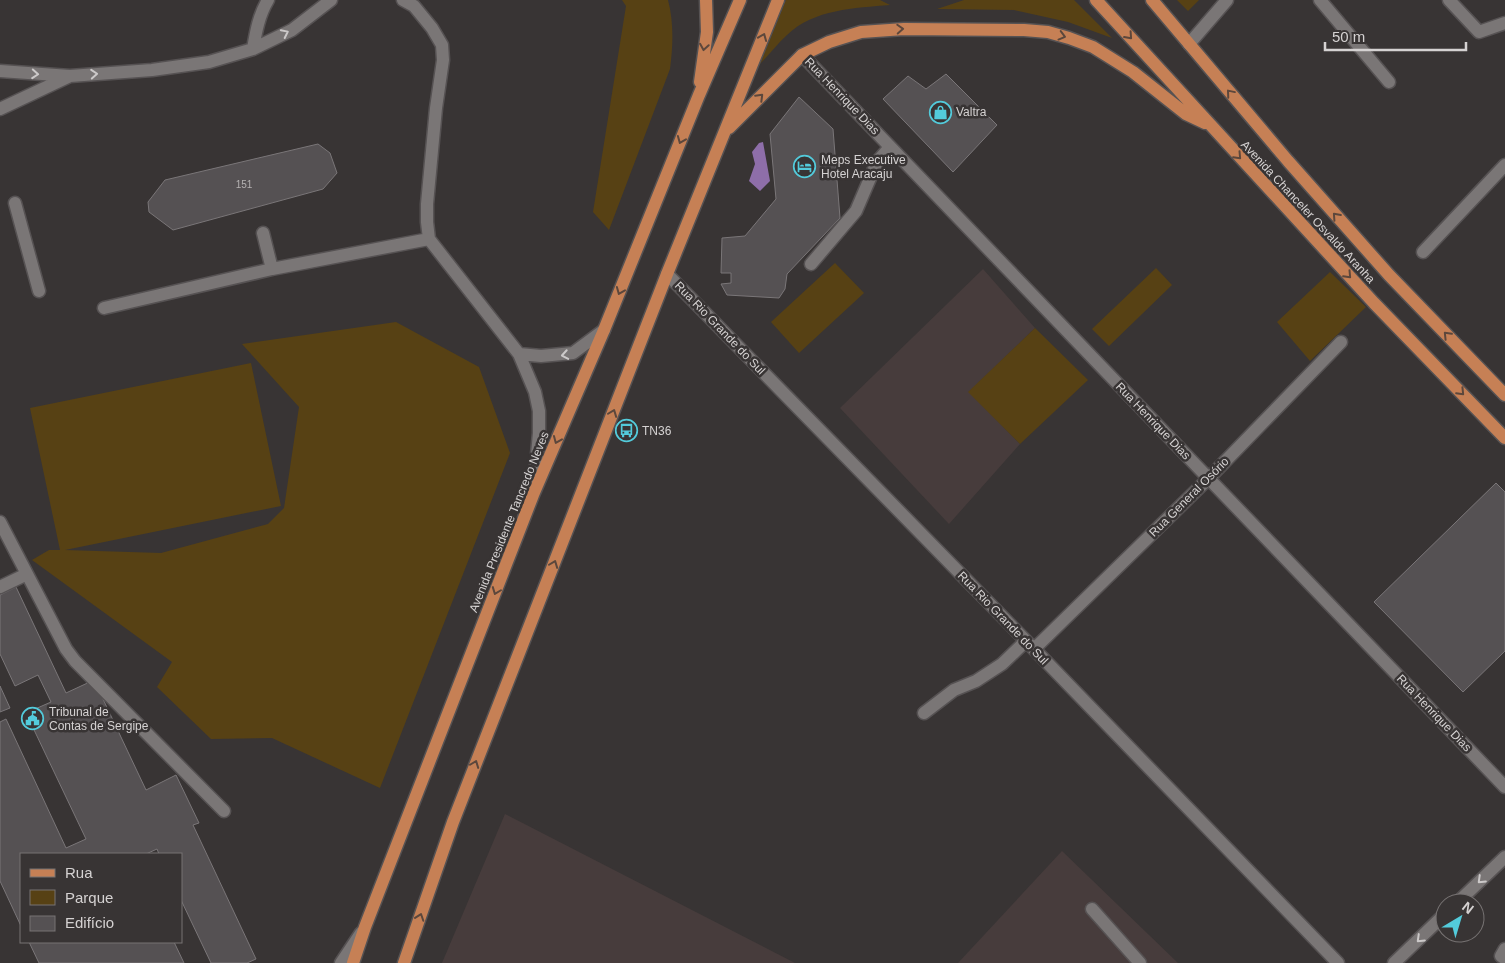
<svg xmlns="http://www.w3.org/2000/svg" width="1505" height="963" viewBox="0 0 1505 963" font-family="Helvetica,sans-serif">
  <rect width="100%" height="100%" fill="#383434"/>
  <path fill="#473c3c" d="M983,269L1035,328L969,392L1020,444L949,524L840,408Z
    M505,814L795,963H442Z
    M1062,851L1178,963H958Z"/>
  <path fill="#574114" d="M622,0H668C674,23 673,46 670,69L609,230L593,212L626,6Z
    M786,0H880L890,5C855,8 814,9 787,35C777,44 769,55 760,64Z
    M964,0H1074L1112,38L1068,22L1014,10L937,9Z
    M1177,0H1199L1188,11Z
    M835,263L864,293L799,353L771,322Z
    M1156,268L1172,285L1109,346L1092,329Z
    M1330,272L1366,307L1310,361L1277,322Z
    M396,322L479,367L510,453L380,788L272,738L211,739L157,687L172,662L32,560L49,550H60L30,408L251,363L281,506L65,550L161,553L268,524L284,508L299,407L242,344Z
    M1035,328L1088,380L1020,444L968,392Z"/>
  <path fill="#8e6ea9" d="M763,142L770,181L760,191L749,181L755,164L752,152L759,143Z"/>
  <path fill="#555153" stroke="#7a7678" d="M946,74L997,125L953,172L883,99L908,76L926,89Z
    M799,97L833,129L840,218L787,274L785,289L779,298L727,295L721,284L731,283V273H721L722,238L745,236L776,199L770,134Z
    M318,144L330,153L337,173L323,189L173,230L149,212L148,202L165,180Z
    M1496,483L1505,492V651L1463,692L1374,602Z
    M16,587L66,693L94,680L146,790L176,775L199,823L193,825L256,959L247,963H211L181,900V854H159L157,849L146,854H21V926L0,881V722L6,719L66,848L86,839L26,713L51,702L38,675L15,686L0,654V595Z
    M0,686L10,708L0,712Z
    M29,942H174L184,963H39Z"/>
  <g fill="none" stroke-linecap="round" stroke-linejoin="round">
    <defs>
      <path id="minor" d="M403,0L414,6L432,28L442,45L443,60L436,108L427,204V222L429,239L519,354L535,392L539,411V433L534,487
        M1320,0L1389,82
        M1449,0L1479,32L1505,23
        M1189,44L1227,0
        M253,49C256,31 259,15 268,0
        M802,55L1505,787
        M0,71L70,76
        M0,109L70,76L152,70L209,62L253,49L292,30L331,0
        M15,203L39,291
        M263,233L272,269
        M1423,252L1505,165
        M811,264L856,211L877,162L890,147
        M667,274L1034,649L1338,963
        M104,308L272,269L429,239
        M519,354L541,356L573,353L604,330
        M0,522L66,649L75,661L224,811
        M0,587L27,574
        M1034,649L1208,479L1341,342
        M924,713L954,690L976,681L1002,664L1026,641
        M1457,903L1505,857
        M1092,909L1140,963
        M1505,949L1501,956L1505,959
        M341,963L361,933
        M1394,963L1445,914"/>
      <path id="major" d="M1096,0L1374,303L1505,438
        M1152,0L1288,161L1389,275L1505,395
        M700,82L707,32L706,0
        M729,128L802,55L829,42L861,32L904,29L1024,30L1048,32L1069,38L1093,47L1133,72L1186,114L1205,123
        M353,963L365,927L533,495L604,330L699,95L740,0
        M404,963L453,822L667,274L778,0"/>
    </defs>
    <use href="#minor" stroke="#565253" stroke-width="15"/>
    <use href="#major" stroke="#565253" stroke-width="15"/>
    <use href="#minor" stroke="#7a7676" stroke-width="12"/>
    <use href="#major" stroke="#c68055" stroke-width="12"/>
  </g>
  <defs><path id="oneway-chevron" d="M-2-3.5L2.5 0L-2 3.5" fill="none" stroke-width="1.6" stroke-linecap="round" stroke-linejoin="round" transform="scale(1.25)"/></defs>
  <g stroke="#5c473c">
    <use href="#oneway-chevron" transform="translate(900 29) rotate(-3)"/>
    <use href="#oneway-chevron" transform="translate(1062 36) rotate(15)"/>
    <use href="#oneway-chevron" transform="translate(1129 36) rotate(48)"/>
    <use href="#oneway-chevron" transform="translate(763 37) rotate(-68)"/>
    <use href="#oneway-chevron" transform="translate(704 47) rotate(99)"/>
    <use href="#oneway-chevron" transform="translate(1230 93) rotate(-130)"/>
    <use href="#oneway-chevron" transform="translate(760 97) rotate(-45)"/>
    <use href="#oneway-chevron" transform="translate(681 140) rotate(112)"/>
    <use href="#oneway-chevron" transform="translate(1238 156) rotate(47)"/>
    <use href="#oneway-chevron" transform="translate(1336 216) rotate(-132)"/>
    <use href="#oneway-chevron" transform="translate(1348 275) rotate(47)"/>
    <use href="#oneway-chevron" transform="translate(620 291) rotate(112)"/>
    <use href="#oneway-chevron" transform="translate(1447 335) rotate(-134)"/>
    <use href="#oneway-chevron" transform="translate(1461 392) rotate(46)"/>
    <use href="#oneway-chevron" transform="translate(613 413) rotate(-69)"/>
    <use href="#oneway-chevron" transform="translate(557 440) rotate(113)"/>
    <use href="#oneway-chevron" transform="translate(554 564) rotate(-69)"/>
    <use href="#oneway-chevron" transform="translate(496 591) rotate(111)"/>
    <use href="#oneway-chevron" transform="translate(475 764) rotate(-69)"/>
    <use href="#oneway-chevron" transform="translate(420 917) rotate(-71)"/>
  </g>
  <g stroke="#ccc9c9">
    <use href="#oneway-chevron" transform="translate(285 33) rotate(-26)"/>
    <use href="#oneway-chevron" transform="translate(35 74) rotate(4)"/>
    <use href="#oneway-chevron" transform="translate(94 74) rotate(-4)"/>
    <use href="#oneway-chevron" transform="translate(565 355) rotate(170)"/>
    <use href="#oneway-chevron" transform="translate(1481 880) rotate(136)"/>
    <use href="#oneway-chevron" transform="translate(1420 939) rotate(136)"/>
  </g>
  <defs>
    <symbol id="shop-ring" viewBox="-11 -11 22 22"><circle r="9.5" fill="#383434" stroke="#53cbdb" stroke-width="1.5"/><path d="M-5-2.5h2.3a2.7 3.5 0 0 1 5.4 0H5L5.5 6h-11ZM-1.5-2.5h3a1.5 2.3 0 0 0-3 0Z" fill="#53cbdb"/></symbol>
    <symbol id="hotel-ring" viewBox="-11 -11 22 22"><circle r="9.5" fill="#383434" stroke="#53cbdb" stroke-width="1.5"/><path d="M-6-4.5h1.5V1H6V5H4.5V3h-9V5H-6ZM-4 0a1.8 1.8 0 1 1 3.6 0ZM.5 0V-2.5h3Q6-2.5 6 0Z" fill="#53cbdb"/></symbol>
    <symbol id="bus-ring" viewBox="-11 -11 22 22"><circle r="9.5" fill="#383434" stroke="#53cbdb" stroke-width="1.5"/><path d="M-5-6H5V4H4V6H2V4H-2V6H-4V4H-5ZM-3.5-4V0h7V-4ZM-3.5 1.2v1.5H-2V1.2ZM2 1.2v1.5H3.5V1.2Z" fill="#53cbdb"/></symbol>
    <symbol id="civic-ring" viewBox="-11 -11 22 22"><circle r="9.5" fill="#383434" stroke="#53cbdb" stroke-width="1.5"/><path d="M-.6-6.5H3V-4.5H.6V-3L4-1V1h2V6H-6V1h2V-1L-.6-3ZM-1.2 2.5V6h2.4V2.5Z" fill="#53cbdb"/></symbol>
  </defs>
  <g fill-rule="evenodd">
    <use href="#shop-ring" x="928" y="100" width="25" height="25"/>
    <use href="#hotel-ring" x="792" y="154" width="25" height="25"/>
    <use href="#bus-ring" x="614" y="418" width="25" height="25"/>
    <use href="#civic-ring" x="20" y="706" width="25" height="25"/>
  </g>
  <g text-anchor="middle" stroke-width="5" stroke-linejoin="round" paint-order="stroke">
    <g font-size="10" fill="#b5b2b2">
      <text x="244" y="188">151</text>
    </g>
    <g font-size="12" fill="#d5d2d2" stroke="#383434">
      <text transform="translate(842 96) rotate(46)" y="4">Rua Henrique Dias</text>
      <text transform="translate(1308 212) rotate(47)" y="4">Avenida Chanceler Osvaldo Aranha</text>
      <text transform="translate(720 328) rotate(46)" y="4">Rua Rio Grande do Sul</text>
      <text transform="translate(1153 421) rotate(46)" y="4">Rua Henrique Dias</text>
      <text transform="translate(1189 497) rotate(-45)" y="4">Rua General Osório</text>
      <text transform="translate(509 522) rotate(-68)" y="4">Avenida Presidente Tancredo Neves</text>
      <text transform="translate(1003 618) rotate(46)" y="4">Rua Rio Grande do Sul</text>
      <text transform="translate(1434 713) rotate(46)" y="4">Rua Henrique Dias</text>
    </g>
    <g font-size="12" fill="#d5d2d2" stroke="#383434" text-anchor="start">
      <text x="956" y="116">Valtra</text>
      <text x="821" y="164">Meps Executive<tspan x="821" dy="14">Hotel Aracaju</tspan></text>
      <text x="642" y="435">TN36</text>
      <text x="49" y="716">Tribunal de<tspan x="49" dy="14">Contas de Sergipe</tspan></text>
    </g>
  </g>
  <rect x="20" y="853" width="162" height="90" fill="#383434" stroke="#777373"/>
  <rect x="30" y="869" width="25" height="8" fill="#c68055" stroke="#777373"/>
  <text x="65" y="878" font-size="15" fill="#d5d2d2">Rua</text>
  <rect x="30" y="890" width="25" height="15" fill="#574114" stroke="#777373"/>
  <text x="65" y="903" font-size="15" fill="#d5d2d2">Parque</text>
  <rect x="30" y="916" width="25" height="15" fill="#555153" stroke="#777373"/>
  <text x="65" y="928" font-size="15" fill="#d5d2d2">Edifício</text>
  <g transform="translate(1460 918) rotate(38)"><circle r="24" fill="#383434" stroke="#777373"/>
  <path d="M0-4L9 19L0 12L-9 19Z" fill="#53cbdb"/>
  <text y="-8" font-size="14" font-weight="bold" text-anchor="middle" fill="#d5d2d2">N</text>
  </g>
  <path d="M1325 42v8h141v-8" fill="none" stroke="#d5d2d2" stroke-width="2.5"/>
  <text x="1332" y="42" font-size="15" fill="#d5d2d2" stroke="#383434" stroke-width="4" paint-order="stroke">50 m</text>
</svg>
